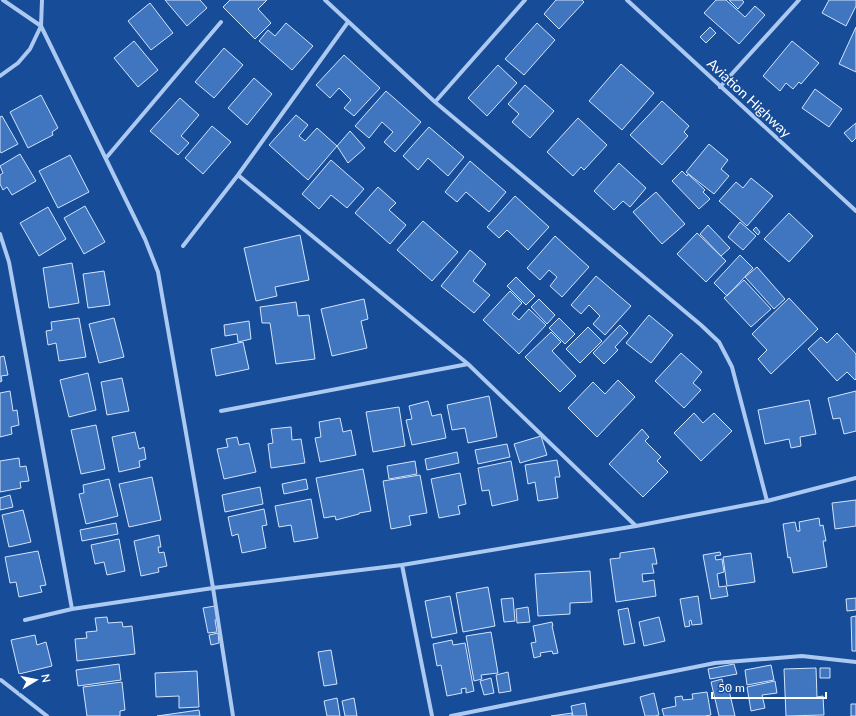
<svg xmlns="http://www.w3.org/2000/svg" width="856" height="716" viewBox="0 0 856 716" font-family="Lato,sans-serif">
  <rect width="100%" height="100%" fill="#174c98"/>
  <path fill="#4075bf" stroke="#d2e4fc" d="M165,0H200L207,8L187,26Z
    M230,0H267L258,9L271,23L255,39L223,7Z
    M556,0H582L584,2L559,29L544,14Z
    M716,0H726L745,17L755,6L765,15L739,44L704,13Z
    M729,0H742L744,2L738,9Z
    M829,0H856V6L846,26L822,13Z
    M150,3L173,33L151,50L128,21Z
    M286,23L313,46L292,70L259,41L268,30L275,36Z
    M537,23L555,40L524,75L505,59Z
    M710,27L716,33L706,43L700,37Z
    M856,27V72L839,64Z
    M134,41L158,70L138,87L114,58Z
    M792,41L819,63L801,84L799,82L793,89L786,83L780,91L763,76Z
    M224,48L243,65L214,98L195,82Z
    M344,55L380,88L354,116L344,108L351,100L339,88L330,98L316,85Z
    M621,64L654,93L622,130L589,101Z
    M498,65L517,83L487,116L468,98Z
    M254,78L272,94L247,125L228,108Z
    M525,85L554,111L530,138L512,122L519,114L508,104Z
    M815,89L842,109L829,127L802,108Z
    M386,91L421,122L395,152L384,142L393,132L382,122L369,138L355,126Z
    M41,95L58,128L52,132L53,135L28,148L10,112Z
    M180,98L199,115L181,136L189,143L178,155L150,131Z
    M662,101L689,126L684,132L688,136L662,165L630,135Z
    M296,115L308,125L299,136L305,141L317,128L337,146L308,180L269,145Z
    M2,116L18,144L1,153L0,151V117Z
    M578,118L607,145L584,170L581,167L573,176L547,152Z
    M856,123V138L852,142L844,133Z
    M212,126L231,142L203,174L185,158Z
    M429,127L464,157L448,176L428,158L418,170L403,156Z
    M350,131L365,148L348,163L337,146Z
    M709,144L728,160L721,169L729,176L714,194L686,172Z
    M20,154L36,181L12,195L7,187L3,190L0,184V175L3,173L0,166Z
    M70,155L89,192L58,208L39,171Z
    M331,160L364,189L347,208L331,195L319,209L302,194Z
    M470,161L506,192L489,212L466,192L457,202L445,192Z
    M619,163L646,188L630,207L623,201L614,210L594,191Z
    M682,171L687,176L688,174L705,190L703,192L710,199L699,209L672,181Z
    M751,178L773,196L747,226L719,201L736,182L743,188Z
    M378,187L396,203L389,210L406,225L390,244L355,213Z
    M656,192L685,224L662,244L633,212Z
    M515,196L549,227L528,250L507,230L499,238L487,227Z
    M85,206L105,242L84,254L64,218Z
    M48,207L66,239L39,256L20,223Z
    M789,213L813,236L789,262L764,239Z
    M423,221L458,252L432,281L397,250Z
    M740,222L756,236L743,250L728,237Z
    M708,225L730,248L721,256L700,234Z
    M756,227L760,232L758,235L753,230Z
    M697,233L726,261L706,282L677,254Z
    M300,235L309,280L275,287L277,296L256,301L244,248Z
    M555,236L589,267L562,297L550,286L557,277L549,270L540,280L527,268Z
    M470,250L486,264L473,281L490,295L474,313L441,286Z
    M740,255L753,268L727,296L714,283Z
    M72,263L79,303L49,308L43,268Z
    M757,267L785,299L774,309L745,277Z
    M104,271L110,305L88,308L83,274Z
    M596,276L631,306L605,335L593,324L600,316L589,305L581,314L571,305Z
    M516,277L535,296L526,305L507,286Z
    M744,280L771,309L751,327L724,298Z
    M510,291L522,303L512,314L519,320L529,309L546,325L519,354L483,320Z
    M789,298L818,329L771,374L758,359L767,350L752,334Z
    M364,299L368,319L361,321L367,348L332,356L321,309Z
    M539,299L555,315L547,324L531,307Z
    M296,302L298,316L309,315L315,359L276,364L270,323H262L260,307Z
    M649,315L673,335L651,363L626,343Z
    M79,318L86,357L59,361L56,343L48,345L46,331L52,330L51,322Z
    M114,318L124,357L99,363L89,324Z
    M559,318L575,334L565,344L549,328Z
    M249,321L251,339L238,342L237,334L225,336L224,325Z
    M620,325L628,333L615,347L618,350L604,364L593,353Z
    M588,327L602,341L580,363L566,349Z
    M551,332L561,342L552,351L576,376L560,392L525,357Z
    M837,333L856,354V379L855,380L847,372L837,381L808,349L821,337L827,343Z
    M243,342L249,369L216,376L211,349Z
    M681,353L702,372L693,383L701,390L684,408L655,381Z
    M4,356L8,375L1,376L2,381L0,382V357Z
    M88,373L96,410L69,417L60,380Z
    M122,378L129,411L107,415L101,382Z
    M618,380L635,397L597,437L568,408L593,382L605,394Z
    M10,391L13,411L17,410L19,425L11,427L12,434L0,437V393Z
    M856,391V431L844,434L840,418L833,419L828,398Z
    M489,396L497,437L468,443L465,428L452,430L447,405Z
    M809,400L816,434L800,437L801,446L791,448L789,439L765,444L758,410Z
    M428,401L432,416L441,414L446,438L412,445L406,420L412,419L409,406Z
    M399,407L405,446L373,452L366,412Z
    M694,413L703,423L714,413L732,431L701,461L674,433Z
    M340,418L343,432L351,430L356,455L320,462L315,438L321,437L319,422Z
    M96,425L105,469L81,474L71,430Z
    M291,427L292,440L301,439L305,463L271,468L268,444L273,443L271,429Z
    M642,429L649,437L645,441L661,457L657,461L668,472L643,497L609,464Z
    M135,432L139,449L144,447L146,459L139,461L140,467L119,472L112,437Z
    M541,436L547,455L520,463L514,444Z
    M237,437L239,445L249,443L256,472L224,479L217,449L228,447L226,439Z
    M507,444L510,457L478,464L475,450Z
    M457,452L459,463L427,470L425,459Z
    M19,458L20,467L26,466L29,481L20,482L21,488L0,492V461Z
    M557,460L560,477H555L558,498L538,501L535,482L528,484L525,465Z
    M415,461L417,474L389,479L387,466Z
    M511,461L518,500L492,506L489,490L482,491L478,468Z
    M363,469L371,511L359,513V514L336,520L335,516L324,518L316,478Z
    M460,473L466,504L458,506L460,514L439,518L431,479Z
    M420,475L427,513L409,516L411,525L391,529L383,481Z
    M152,477L161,520L129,527L119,484Z
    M109,479L118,516L86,524L79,494L84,493L83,485Z
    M306,479L308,489L284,494L282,484Z
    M260,487L263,504L225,512L222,495Z
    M10,495L13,507L0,510V498Z
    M311,499L318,538L294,542L291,525L279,527L275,506Z
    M856,500V526L835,529L832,503Z
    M264,509L267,525L262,526L266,548L242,553L238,534L232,536L228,517Z
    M23,510L31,542L9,547L2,515Z
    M819,518L820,526L823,525L826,541H823L827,567L793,573L790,557L788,558L783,524L795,522L797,531H800L799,522Z
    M116,523L118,534L82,541L80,530Z
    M159,535L161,547H158L159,553L164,552L167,566L158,568L159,572L141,576L134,541Z
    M119,539L125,571L107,575L104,562L95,564L91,545Z
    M654,548L657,564H652L654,573L642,574L643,582L654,580L656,596L616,602L610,559L620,558V553Z
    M38,551L46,585L40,586L42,592L19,597L16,582L10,583L5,557Z
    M720,552L721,555L715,556L716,560L722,559L724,572L717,574L719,587L726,586L728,596L711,599L703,555Z
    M751,553L755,582L727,586L723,557Z
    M590,571L592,602L570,603V614L538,616L535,574Z
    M488,587L495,626L463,632L456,593Z
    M450,596L457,633L432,638L425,601Z
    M698,596L702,624L692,625L691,620L689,621L690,626L685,627L680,599Z
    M513,598L515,621L504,622L501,599Z
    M856,598V610L847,611L846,599Z
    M215,606L217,619L215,620L217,632L208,633L203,608Z
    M528,607L530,622L517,623L516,609Z
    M628,608L635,643L624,645L618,610Z
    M856,616V651H852L851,617Z
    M107,617L108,623L122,622L123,627L132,626L135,654L77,661L75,639L87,638L86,632L97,631L95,618Z
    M659,617L665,641L644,646L639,622Z
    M552,622L553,626H552L558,653L553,654L552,651L540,653L541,656L534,658L531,643L536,642L533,626Z
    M491,632L498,673L481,675L482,679L474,681L466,636Z
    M218,633L219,643L211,645L209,635Z
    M35,635L37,645L46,642L52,666L19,674L11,640Z
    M452,640L453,645L465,643L474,691L466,693V688L461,689L462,693L447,696L441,665L437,666L433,644Z
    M331,650L337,684L324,686L318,652Z
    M119,664L121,680L78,686L76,670Z
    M734,664L737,674L710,679L708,669Z
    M771,665L774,680L747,685L745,670Z
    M816,668L817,697L823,696L824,715L786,716L784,669Z
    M820,668H830V678H820Z
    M197,671L199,707L179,708V696L156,697L155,673Z
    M508,672L511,691L499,693L496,675Z
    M491,678L494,693L484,695L480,681Z
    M722,679L724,687L728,686L735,716H719L711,682Z
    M775,681L777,693L762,695L765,708L751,711L747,687Z
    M122,682L125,710L120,711V716H87L83,687Z
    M707,692L711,715L705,716H664L662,709L676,706L675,697L682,696L683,700L693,699L692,694Z
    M654,693L659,715L655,716H645L640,697Z
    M337,698L340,716H327L324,701Z
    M354,698L357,716H345L342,701Z
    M585,703L587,716H573L571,706Z
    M851,704H856V716H851Z
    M199,710L200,716H157Z
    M572,713V716H551Z"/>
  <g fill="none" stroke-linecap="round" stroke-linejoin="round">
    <path stroke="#abc9f1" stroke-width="4" d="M3,0L41,26L145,239L158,272L213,588L233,716
      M325,0L435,102L701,325L719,342L732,367L767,501
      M627,0L856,211
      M0,76L18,63L30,49L41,26L42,0
      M720,87L799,0
      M435,102L525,0
      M106,158L221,22
      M238,175L468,364L636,526
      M0,234L9,262L72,609
      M183,246L238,175L348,22
      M221,411L468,364
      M402,565L432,716
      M25,620L72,609L213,588L402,565L636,526L767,501L856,478
      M1,680L47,716
      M451,716L715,663L802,656L856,662"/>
  </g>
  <g text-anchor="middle" stroke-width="3" stroke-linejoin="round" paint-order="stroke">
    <g font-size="14" fill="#fff" stroke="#174c98">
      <text transform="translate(749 98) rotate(43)" y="5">Aviation Highway</text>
    </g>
  </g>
  <g transform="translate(36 680) rotate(80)" stroke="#174c98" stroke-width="3" paint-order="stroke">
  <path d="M0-3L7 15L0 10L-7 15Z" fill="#ffffff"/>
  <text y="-6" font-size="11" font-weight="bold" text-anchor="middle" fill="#ffffff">N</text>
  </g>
  <path d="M712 692v6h114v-6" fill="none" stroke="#ffffff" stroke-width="2"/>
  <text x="718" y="692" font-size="12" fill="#ffffff" stroke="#174c98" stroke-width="3" paint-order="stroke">50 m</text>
</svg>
